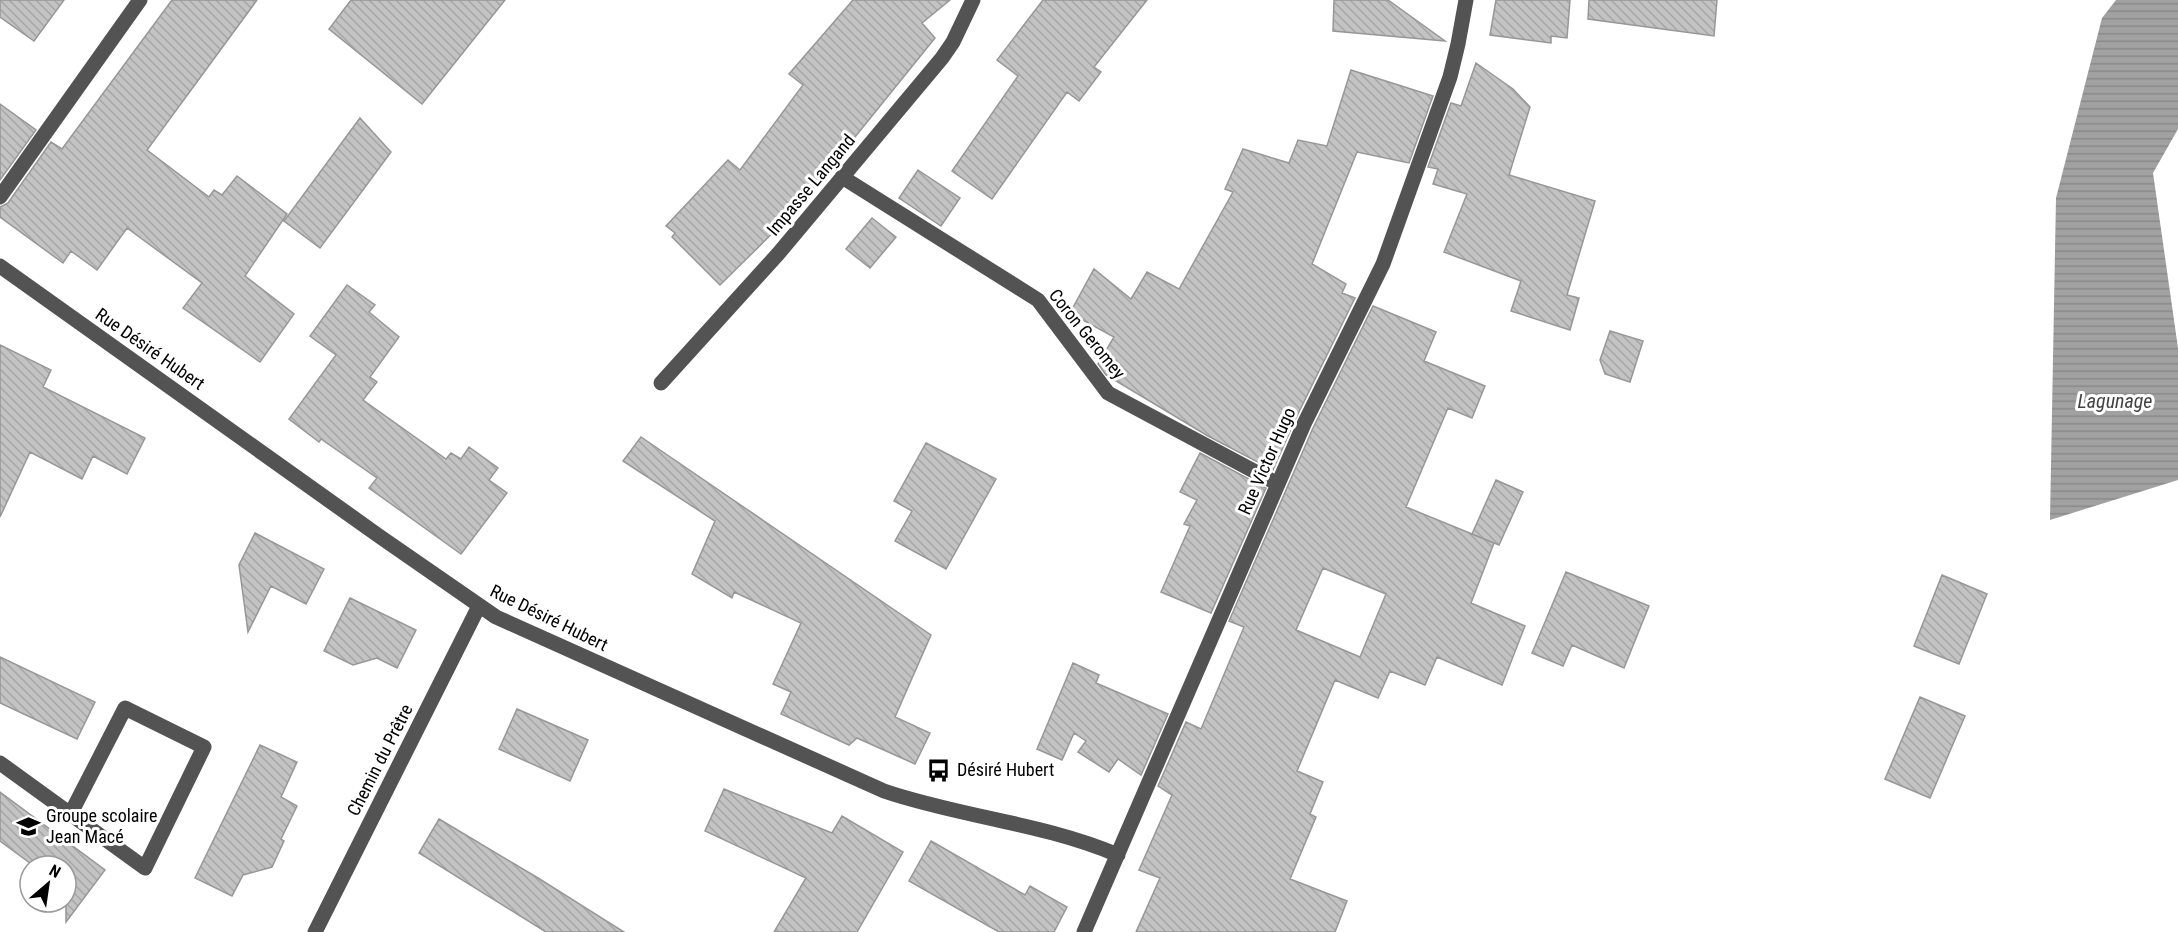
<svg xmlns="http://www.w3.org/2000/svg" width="2178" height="932" viewBox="0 0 2178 932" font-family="'Roboto Condensed',sans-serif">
  <defs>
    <pattern id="water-rules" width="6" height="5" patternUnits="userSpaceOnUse" patternTransform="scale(1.5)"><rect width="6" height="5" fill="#a1a1a1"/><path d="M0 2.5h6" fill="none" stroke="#898989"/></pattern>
    <pattern id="building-back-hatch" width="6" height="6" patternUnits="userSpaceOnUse" patternTransform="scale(1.5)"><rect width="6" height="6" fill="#c3c3c3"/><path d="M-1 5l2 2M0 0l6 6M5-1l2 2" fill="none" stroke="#a6a6a6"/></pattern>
  </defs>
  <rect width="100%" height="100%" fill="#fff"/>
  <path fill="url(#water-rules)" d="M2116,0H2178V129L2153,173L2178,348V480L2050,520L2056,198L2102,18Z"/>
  <path fill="url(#building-back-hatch)" stroke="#979797" stroke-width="1.5" fill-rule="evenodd" d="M0,0H64L34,41L0,17Z
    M172,0H257L147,150L209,197L214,190L222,195L237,176L287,214L245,276L294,314L260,362L183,308L202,283L127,228L97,270L71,251L63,263L0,217V207L8,203L51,142L62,149Z
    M351,0H505L422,104L329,29Z
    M853,0H950L922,23L935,38L813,189L795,211L720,285L672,237L675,233L666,226L728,160L740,170L803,85L789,74Z
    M1043,0H1147L1094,67L1101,72L1079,101L1067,92L992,199L952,171L1018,76L997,60Z
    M1334,0H1388L1445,41L1333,31Z
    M1496,0H1570L1567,38L1551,36V43L1490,35Z
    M1589,0H1717L1714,36L1588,19Z
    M1476,63L1513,89L1530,107L1509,175L1595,201L1567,295L1579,298L1570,330L1511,311L1521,281L1444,252L1467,194L1433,184L1438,169L1428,167L1451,103L1461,106Z
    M1351,70L1433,96L1409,163L1357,152L1312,264L1346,284L1342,293L1355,298L1295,420L1273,470L1208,436L1106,375L1098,364L1114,337L1070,313L1094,269L1131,299L1147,272L1179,289L1233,192L1225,189L1243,149L1289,163L1298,140L1327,146Z
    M0,104L36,130L0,180Z
    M360,118L391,152L320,248L284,221Z
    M918,170L960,198L941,226L899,198Z
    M872,218L896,237L870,268L846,249Z
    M347,285L375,305L369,312L399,337L370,377L377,382L363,400L446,459L451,453L461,459L469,447L498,468L489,480L507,493L461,554L369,488L377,478L321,439L319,442L289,419L336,355L310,336Z
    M1373,306L1436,332L1424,361L1485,386L1472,418L1448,408L1406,507L1494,543L1471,603L1525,626L1502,685L1437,657L1425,685L1390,671L1378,698L1335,680L1297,771L1323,782L1310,814L1316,817L1290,879L1347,901L1335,932H1136L1160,878L1139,870L1172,795L1158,786L1186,722L1201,729L1244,627L1229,621L1313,428ZM1323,568L1386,594L1360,657L1296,630Z
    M1610,331L1643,341L1630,382L1605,374L1600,360Z
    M0,345L51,370L43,387L145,438L127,474L93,456L82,479L30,452L0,517Z
    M641,437L931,635L895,717L930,733L915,764L857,738L849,745L781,714L791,692L773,684L801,623L734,592L732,598L692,574L715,521L623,461Z
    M926,443L996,479L946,569L895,541L912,511L894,501Z
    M1200,453L1266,488L1211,613L1161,592L1190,526L1184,524L1197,500L1180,492Z
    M1496,480L1523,492L1499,545L1472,534Z
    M255,533L324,569L306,604L271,586L248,632L239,565Z
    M1566,572L1649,606L1624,668L1572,645L1563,666L1532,653Z
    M1942,575L1987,594L1959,664L1914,646Z
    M350,598L416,630L397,668L377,658L353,665L324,651Z
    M0,657L95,702L77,739L0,703Z
    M1073,663L1099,675L1096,683L1168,714L1141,775L1118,759L1109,772L1078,752L1086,741L1074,733L1062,760L1037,749Z
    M1920,697L1965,716L1930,798L1885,779Z
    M517,709L588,740L570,781L499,749Z
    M260,745L297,762L281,797L297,806L281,839L284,841L272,867L243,875L232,896L195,878Z
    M724,789L832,833L842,816L903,852L857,932H774L806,878L705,831Z
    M0,792L105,870L66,922V866H34L0,841Z
    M439,819L538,878L624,932H546L419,853Z
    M931,841L1025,895L1030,886L1067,907L1054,932H999L909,881Z"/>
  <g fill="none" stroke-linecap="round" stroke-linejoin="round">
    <path stroke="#535353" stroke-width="15" d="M842,177L1038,300L1108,393L1278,484
      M0,197L140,0
      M0,266L379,536L496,617L884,791C960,817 1043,823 1118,855
      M661,383L778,254L942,58L953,42L973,0
      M0,763L145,868L204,747L125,708L70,815
      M315,932L479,606
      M1084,932L1304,424L1383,264L1450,77L1458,44L1466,0"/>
  </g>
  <defs>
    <symbol id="bus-bare" viewBox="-9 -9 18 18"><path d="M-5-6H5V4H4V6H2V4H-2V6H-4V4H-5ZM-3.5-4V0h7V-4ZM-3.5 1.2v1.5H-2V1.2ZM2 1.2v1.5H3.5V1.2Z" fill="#000" stroke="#fff" stroke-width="2.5" paint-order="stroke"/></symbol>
    <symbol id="school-bare" viewBox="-9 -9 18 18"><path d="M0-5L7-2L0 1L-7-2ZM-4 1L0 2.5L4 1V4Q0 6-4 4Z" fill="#000" stroke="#fff" stroke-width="2.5" paint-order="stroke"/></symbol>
  </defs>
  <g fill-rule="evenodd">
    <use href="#bus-bare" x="922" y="754" width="33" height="33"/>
    <use href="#school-bare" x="12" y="810" width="33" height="33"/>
  </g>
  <g text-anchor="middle" stroke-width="6" stroke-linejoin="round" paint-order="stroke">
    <g font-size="18" fill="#000" stroke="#fff">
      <text transform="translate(811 185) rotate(-50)" y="6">Impasse Langand</text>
      <text transform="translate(1087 334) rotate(51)" y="6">Coron Geromey</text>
      <text transform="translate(150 349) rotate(35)" y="6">Rue Désiré Hubert</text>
      <text transform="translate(1267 461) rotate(-66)" y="6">Rue Victor Hugo</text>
      <text transform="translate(549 618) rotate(26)" y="6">Rue Désiré Hubert</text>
      <text transform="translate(380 760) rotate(-63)" y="6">Chemin du Prêtre</text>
    </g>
    <g font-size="18" fill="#000" stroke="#fff" text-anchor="start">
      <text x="957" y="776">Désiré Hubert</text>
      <text x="46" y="822">Groupe scolaire<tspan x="46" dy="21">Jean Macé</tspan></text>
    </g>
    <g font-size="20" font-style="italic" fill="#424242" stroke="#fff">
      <text x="2115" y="408">Lagunage</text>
    </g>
  </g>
  <g transform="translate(48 884) rotate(29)"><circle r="28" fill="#ffffff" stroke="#999999" stroke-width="1.5"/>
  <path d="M0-4.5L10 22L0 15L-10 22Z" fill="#000000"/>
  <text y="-9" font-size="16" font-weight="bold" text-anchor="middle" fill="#000000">N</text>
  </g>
</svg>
